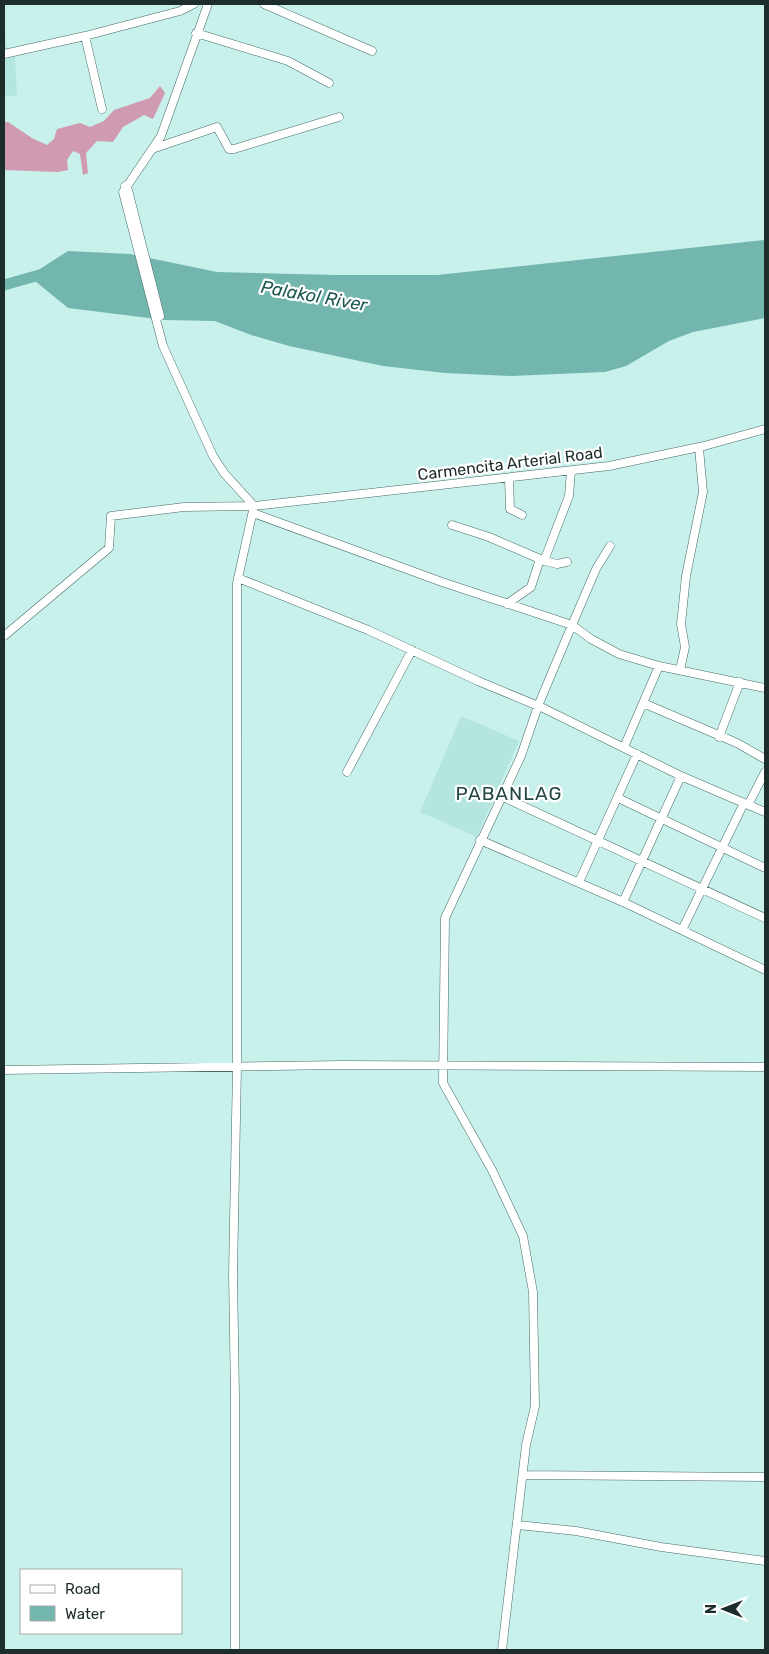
<svg xmlns="http://www.w3.org/2000/svg" width="769" height="1654" viewBox="0 0 769 1654" font-family="Rubik,sans-serif">
  <rect width="100%" height="100%" fill="#c8f1ec"/>
  <path fill="#b4e6df" d="M4,11L6,46L15,55L17,95L4,97Z
    M461,716L519,741L477,837L420,812Z"/>
  <path fill="#d09ab1" d="M160,86L165,93L153,119L144,115L123,127L113,142L97,141L86,153L88,173L83,175L80,154L73,151L67,160L68,170L58,172L4,170V122H8L32,138L47,145L54,139L57,129L80,123L90,127L104,121L114,110L150,98Z"/>
  <path fill="#72b6ae" d="M765,240V318L693,332L669,341L626,366L605,372L511,376L445,373L383,366L289,346L251,335L215,321L165,320L68,308L29,276L68,251L130,254L217,272L336,275H437Z"/>
  <g fill="none" stroke-linecap="round" stroke-linejoin="round">
    <path stroke="#72b6ae" stroke-width="11" d="M4,285L43,274"/>
    <defs>
      <path id="minor" d="M208,4L161,136L123,192L163,346L213,456L224,473L254,506
        M264,4L372,51
        M196,33L288,61L329,83
        M85,36L102,109
        M4,54L85,36L180,11L194,4
        M152,149L217,127L229,149H234L339,117
        M125,186L128,190L160,316
        M509,478L510,509L522,515
        M253,513L442,582L572,625L591,639L619,654L659,666L765,688
        M452,525L489,537L540,559L531,587L507,604
        M541,560L557,564L567,562
        M544,561L569,496L571,471
        M238,578L368,630L478,681L543,708L681,776L765,812
        M4,636L109,548L111,516L184,507L254,506L609,466L704,446L765,429
        M680,670L685,647L681,624L686,576L703,492L699,448
        M643,703L737,743L765,759
        M719,737L740,682
        M624,747L659,666
        M347,772L412,650
        M501,796L765,918
        M618,798L765,868
        M748,805L765,772
        M480,840L623,902L765,970
        M579,882L637,754
        M623,902L681,776
        M682,930L744,803
        M4,1070L342,1065L765,1067
        M523,1475L765,1477
        M518,1525L576,1531L661,1547L765,1561
        M235,1650V1397L233,1274L237,1068V583L254,506
        M502,1650L526,1445L535,1406L533,1292L523,1236L492,1170L443,1083L445,918L521,756L538,706L572,625L596,569L610,546"/>
    </defs>
    <use href="#minor" stroke="#456a66" stroke-width="9"/>
    <use href="#minor" stroke="#fff" stroke-width="8"/>
  </g>
  <g text-anchor="middle" stroke-width="4.5" stroke-linejoin="round" paint-order="stroke">
    <g font-size="16" fill="#1d2d2b" stroke="#fff">
      <text transform="translate(510 463) rotate(-7)" y="6">Carmencita Arterial Road</text>
    </g>
    <g font-size="18" font-style="italic" fill="#1f5953" stroke="#fff">
      <text transform="translate(314 296) rotate(10)" y="6">Palakol River</text>
    </g>
    <g font-size="19" letter-spacing="1" fill="#224744" stroke="#fff">
      <text x="509" y="800">PABANLAG</text>
    </g>
  </g>
  <rect width="769" height="1654" fill="none" stroke="#1d2d2b" stroke-width="10"/>
  <rect x="20" y="1569" width="162" height="65" fill="#ffffff" stroke="#a5abaa"/>
  <rect x="30" y="1585" width="25" height="8" fill="#ffffff" stroke="#a5abaa"/>
  <text x="65" y="1594" font-size="15" fill="#1d2d2b">Road</text>
  <rect x="30" y="1606" width="25" height="15" fill="#72b6ae" stroke="#a5abaa"/>
  <text x="65" y="1619" font-size="15" fill="#1d2d2b">Water</text>
  <g transform="translate(724 1609) rotate(270)" stroke="#ffffff" stroke-width="4" paint-order="stroke">
  <path d="M0-4L9 19L0 12L-9 19Z" fill="#1d2d2b"/>
  <text y="-8" font-size="14" font-weight="bold" text-anchor="middle" fill="#1d2d2b">N</text>
  </g>
</svg>
